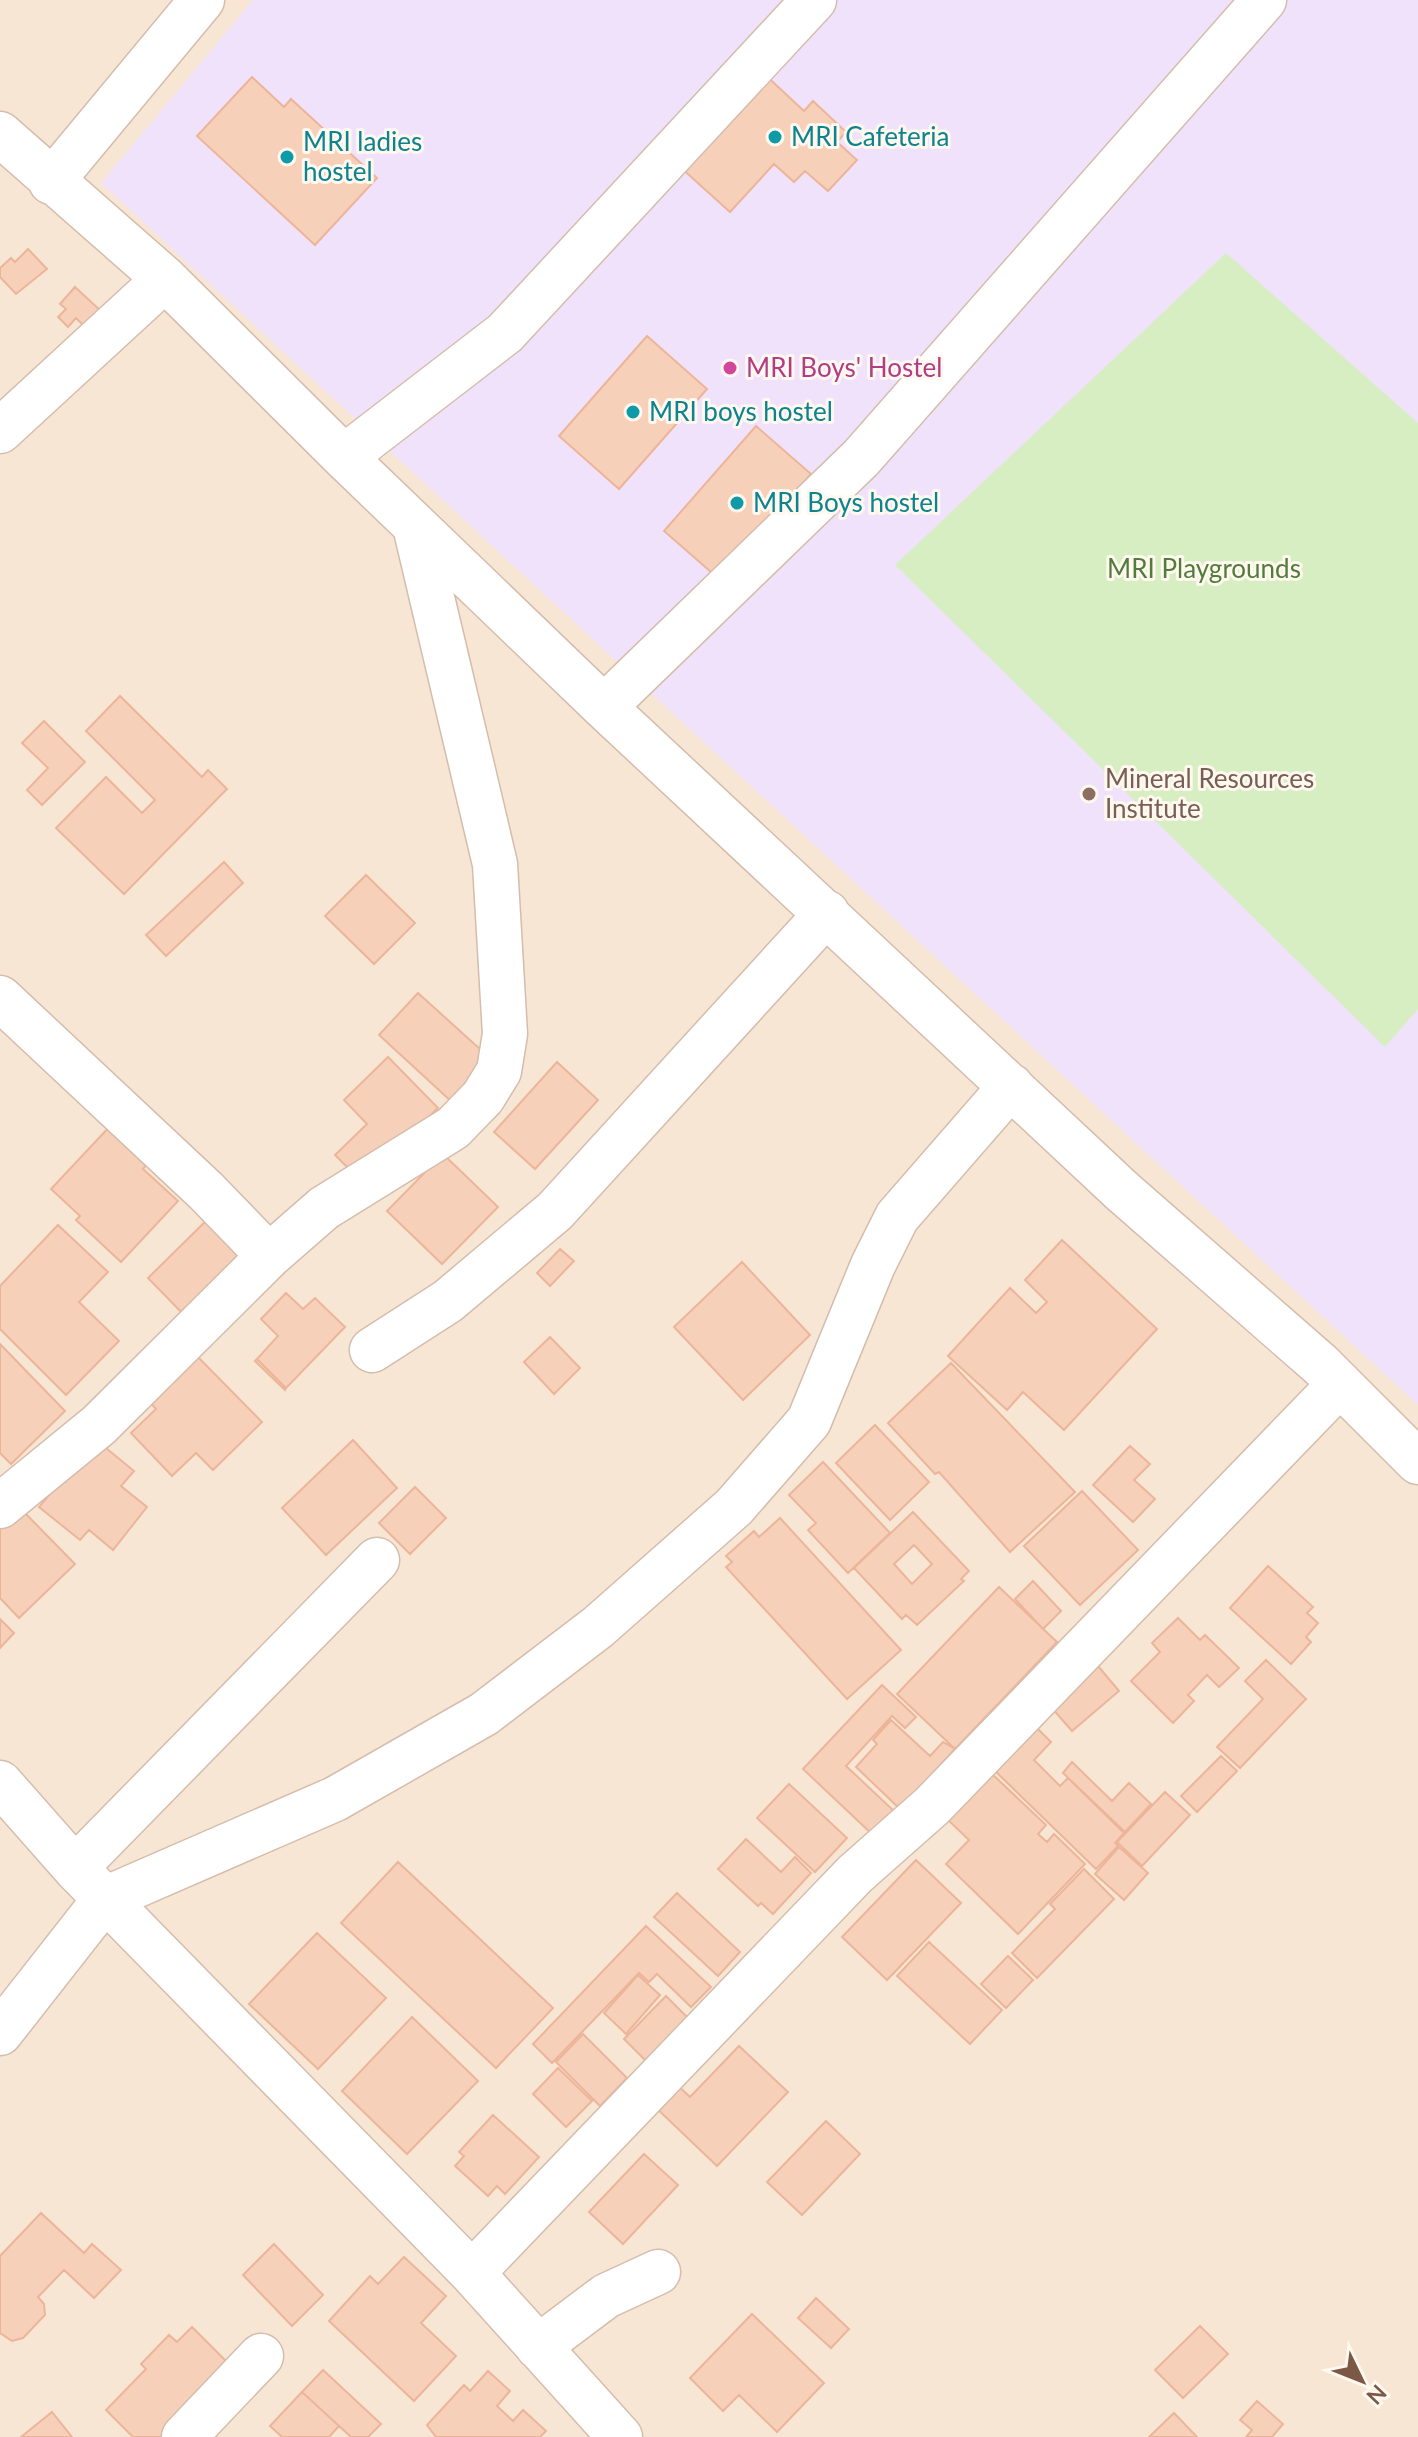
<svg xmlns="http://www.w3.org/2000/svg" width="1418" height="2437" viewBox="0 0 1418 2437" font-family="Lato,sans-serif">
  <rect width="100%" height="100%" fill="#fff4e6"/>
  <path fill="#f7e6d3" d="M0,0H1418V2437H0Z"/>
  <path fill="#f1e2fb" d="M253,0H1418V1405L101,183Z"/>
  <path fill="#d6eec2" d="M1226,253L1418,423V1009L1385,1047L895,565Z"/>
  <path fill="#f7d0ba" stroke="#ecb599" stroke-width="2" fill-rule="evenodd" d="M761,71L804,111L813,101L846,132L837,142L857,160L828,191L805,171L794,182L774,164L730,212L680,167Z
    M252,77L284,107L291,99L377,178L315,245L197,136Z
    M28,249L47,269L16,294L0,277V268L11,258L15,262Z
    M75,287L102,312L87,329L76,318L68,327L58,317L66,309L60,304Z
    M647,336L707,389L619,489L559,436Z
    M756,426L811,474L719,579L664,531Z
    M120,696L202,777L208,770L227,789L124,894L56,828L106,777L142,813L155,800L86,731Z
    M44,721L85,762L42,805L27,790L48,768L22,743Z
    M224,862L243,883L166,956L146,935Z
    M366,875L415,923L374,964L325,916Z
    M418,993L491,1059L452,1102L379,1035Z
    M388,1057L438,1108L393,1151L356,1176L335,1155L367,1124L344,1100Z
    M557,1062L598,1100L535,1169L494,1132Z
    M113,1123L151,1159L143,1169L178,1201L121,1262L76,1220L80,1216L51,1189Z
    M443,1154L498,1207L442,1264L387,1211Z
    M212,1215L253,1257L188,1319L148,1278Z
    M58,1225L108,1272L79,1302L119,1341L66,1395L0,1329V1286Z
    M1062,1240L1157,1329L1064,1430L1023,1392L1007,1410L948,1356L1010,1288L1036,1313L1047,1302L1025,1280Z
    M560,1249L574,1261L550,1286L537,1273Z
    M742,1262L810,1335L743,1400L674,1327Z
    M286,1293L303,1309L315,1298L345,1327L286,1388L257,1359L278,1336L261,1319Z
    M550,1337L580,1368L554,1394L524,1362Z
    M0,1344L65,1411L11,1464L0,1453Z
    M189,1348L262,1422L213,1470L196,1453L172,1476L131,1433L156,1409L142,1393Z
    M257,1359L286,1388L285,1390L255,1361Z
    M951,1363L1075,1492L1010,1552L939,1472L935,1474L888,1423Z
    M875,1425L929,1482L890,1520L836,1463Z
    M95,1439L134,1471L121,1486L147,1507L113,1550L89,1530L80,1540L39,1507Z
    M353,1440L397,1488L326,1555L282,1508Z
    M1130,1446L1150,1464L1134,1480L1155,1499L1133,1522L1093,1485Z
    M823,1462L890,1533L848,1573L808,1530L816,1523L789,1495Z
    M415,1487L446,1518L410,1554L379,1523Z
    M1082,1491L1138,1550L1080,1605L1024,1546Z
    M20,1508L75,1564L19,1618L0,1598V1528Z
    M913,1512L969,1571L961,1579L964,1581L917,1625L906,1615L902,1619L854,1568ZM914,1545L932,1564L912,1584L894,1564Z
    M780,1518L901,1650L847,1699L726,1567L732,1562L726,1556L754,1531L759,1537Z
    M1268,1566L1313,1607L1307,1613L1318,1623L1306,1637L1311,1642L1291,1664L1230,1608Z
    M1033,1581L1061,1611L1043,1629L1015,1599Z
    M999,1587L1057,1642L955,1749L897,1694Z
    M1178,1618L1200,1640L1205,1635L1239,1668L1219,1687L1207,1675L1188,1695L1194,1701L1173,1723L1131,1681L1160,1652L1152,1643Z
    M0,1619L14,1633L0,1648Z
    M1266,1660L1306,1699L1240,1768L1217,1747L1263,1699L1245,1681Z
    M1098,1666L1119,1691L1072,1731L1051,1707Z
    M882,1685L916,1717L905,1728L892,1716L846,1766L895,1812L873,1835L803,1769Z
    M891,1720L930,1756L943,1742L955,1749L900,1809L856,1767L877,1744L873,1740Z
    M1033,1724L1051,1742L1034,1760L1060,1786L1068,1778L1124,1833L1115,1843L1118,1846L1096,1869L992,1768Z
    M1221,1756L1237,1771L1197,1812L1181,1796Z
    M1072,1762L1112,1801L1129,1783L1151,1804L1125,1832L1063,1773Z
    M990,1772L1046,1825L1038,1834L1047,1842L1054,1834L1085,1864L1018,1934L946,1864L969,1840L946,1818Z
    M789,1784L847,1838L815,1872L757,1818Z
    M1165,1792L1190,1815L1142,1866L1117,1842Z
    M746,1839L781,1872L795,1857L811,1873L773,1914L761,1903L758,1906L718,1869Z
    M1119,1847L1148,1873L1124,1900L1095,1874Z
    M916,1860L961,1903L887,1980L842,1937Z
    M398,1862L553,2008L496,2068L341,1923Z
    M1084,1869L1114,1899L1037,1978L1012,1953L1055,1909L1050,1904Z
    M677,1893L740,1952L718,1976L654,1917Z
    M646,1926L711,1987L691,2007L657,1974L649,1982L639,1973L552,2063L533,2044Z
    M317,1933L386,1998L318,2069L249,2004Z
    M929,1942L1002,2010L970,2044L897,1976Z
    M1008,1956L1033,1980L1006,2008L981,1984Z
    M638,1975L660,1995L626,2034L604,2013Z
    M666,1996L691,2021L649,2064L624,2039Z
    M412,2017L478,2081L407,2154L342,2091Z
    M583,2034L627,2078L600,2106L556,2062Z
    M739,2046L788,2092L717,2166L652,2104L673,2081L690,2097Z
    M558,2068L592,2101L566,2127L533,2094Z
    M493,2115L539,2157L505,2194L497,2186L488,2196L455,2166L464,2156L459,2152Z
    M826,2121L860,2154L802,2215L767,2182Z
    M644,2154L678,2185L623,2244L589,2212Z
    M41,2213L84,2253L92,2244L121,2270L94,2298L64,2270L38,2297L44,2304L45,2315L23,2338L12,2341L0,2333V2256Z
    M274,2244L323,2295L292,2326L243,2275Z
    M404,2257L446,2296L421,2323L456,2356L414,2401L329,2321L370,2276L378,2284Z
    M816,2298L849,2329L831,2348L798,2318Z
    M752,2314L824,2383L777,2432L739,2395L723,2411L690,2378Z
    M1200,2326L1228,2354L1183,2398L1155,2370Z
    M192,2327L228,2363L162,2437H133L106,2410L146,2369L141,2364L169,2335L177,2342Z
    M323,2370L381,2424L368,2437H351L302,2392Z
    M488,2371L510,2391L497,2406L513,2421L523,2410L546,2431L540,2437H436L427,2425L464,2385L470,2391Z
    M302,2392L339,2426L329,2437H282L270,2426Z
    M1257,2401L1283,2424L1272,2437H1246L1252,2430L1240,2420Z
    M52,2412L72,2437H21Z
    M1174,2413L1197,2437H1149Z"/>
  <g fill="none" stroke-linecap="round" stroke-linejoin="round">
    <defs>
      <path id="minor" d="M0,134L165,279L344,457L604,707L1122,1191L1321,1365L1418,1462
        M51,182L202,0
        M0,431L165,279
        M344,457L505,333L814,0
        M604,707L861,458L1264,0
        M0,998L206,1191L269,1256
        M372,1350L448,1301L555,1211L827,913
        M0,1506L99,1425L269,1256L324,1208L453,1128L483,1097L499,1071L505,1034L495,864L415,526
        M0,1783L75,1868L472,2273L620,2437
        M75,1868L377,1560
        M0,2033L105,1899L335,1799L484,1714L598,1627L734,1507L809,1421L873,1265L897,1217L1011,1086
        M472,2273L855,1874L932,1806L1340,1384
        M538,2347L606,2296L658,2272
        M184,2437L261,2356"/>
    </defs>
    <use href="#minor" stroke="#d5bdad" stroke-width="47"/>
    <use href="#minor" stroke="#fff" stroke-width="44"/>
  </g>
  <g fill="#0f9aa8" stroke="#fff8ee" stroke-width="3">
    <circle cx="775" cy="137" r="8"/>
    <circle cx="287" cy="157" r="8"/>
    <circle cx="633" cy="412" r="8"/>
    <circle cx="737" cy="503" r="8"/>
  </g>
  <circle fill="#d1479c" stroke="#fff8ee" stroke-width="3" cx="730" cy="368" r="8"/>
  <circle fill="#8d6e63" stroke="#fff8ee" stroke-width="3" cx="1089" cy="794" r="8"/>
  <g text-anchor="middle" stroke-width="6" stroke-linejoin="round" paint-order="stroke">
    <g font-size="26" fill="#0d838f" stroke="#fff8ee" text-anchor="start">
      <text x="791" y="146">MRI Cafeteria</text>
      <text x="303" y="151">MRI ladies<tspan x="303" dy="30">hostel</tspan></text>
      <text x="649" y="421">MRI boys hostel</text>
      <text x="753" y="512">MRI Boys hostel</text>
    </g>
    <g font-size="26" fill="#b23c85" stroke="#fff8ee" text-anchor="start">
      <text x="746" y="377">MRI Boys' Hostel</text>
    </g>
    <g font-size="26" fill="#517c3b" stroke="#fff8ee">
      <text x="1204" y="578">MRI Playgrounds</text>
    </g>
    <g font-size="26" fill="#785e54" stroke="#fff8ee" text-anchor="start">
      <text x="1105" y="788">Mineral Resources<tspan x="1105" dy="30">Institute</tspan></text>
    </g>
  </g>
  <g transform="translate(1362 2381) rotate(133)" stroke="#fff8ee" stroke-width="6" paint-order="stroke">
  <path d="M0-6L14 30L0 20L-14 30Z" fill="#7c5847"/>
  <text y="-12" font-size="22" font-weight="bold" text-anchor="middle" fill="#7c5847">N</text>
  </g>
</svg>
